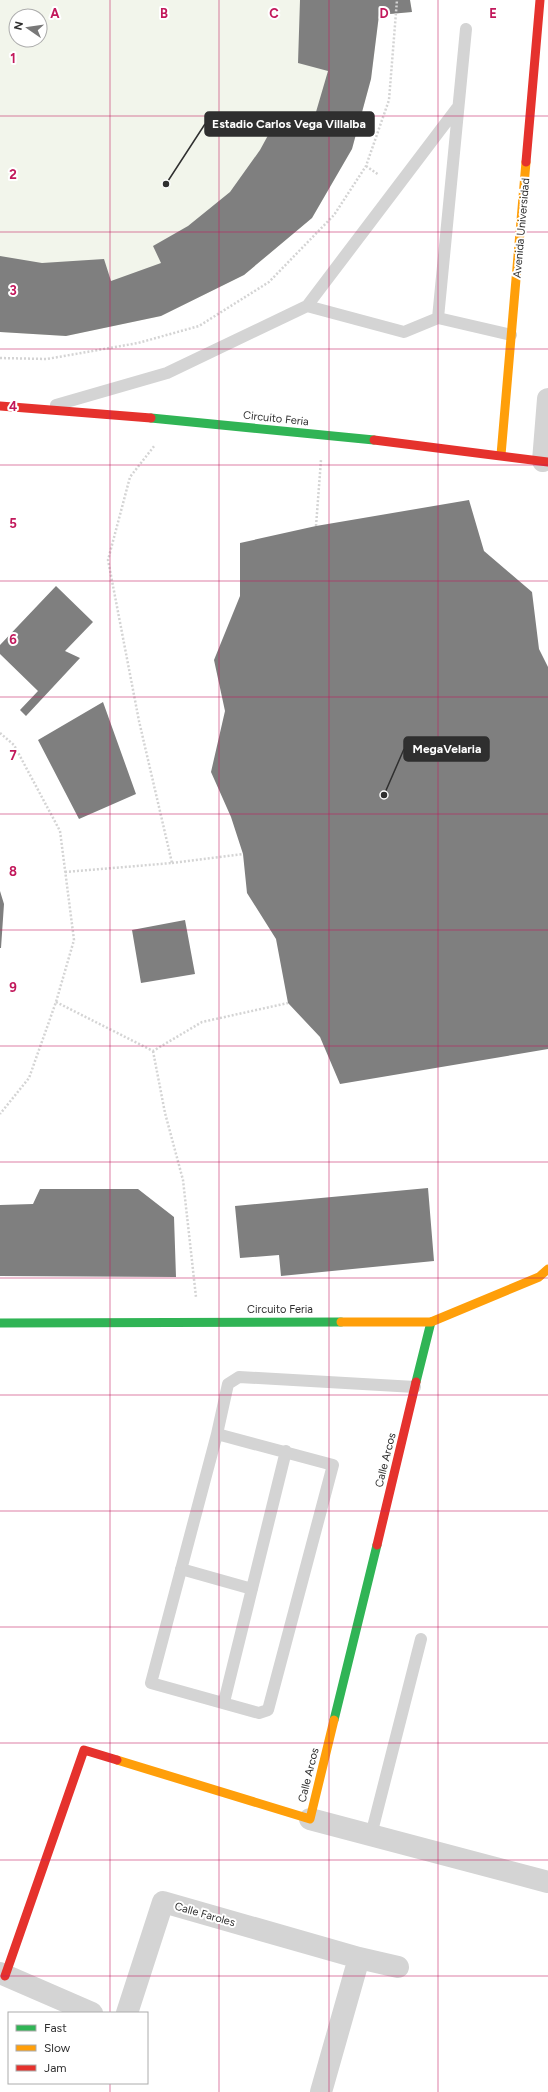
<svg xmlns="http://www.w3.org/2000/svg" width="548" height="2092" viewBox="0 0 548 2092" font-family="Figtree,sans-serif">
  <rect width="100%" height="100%" fill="#fff"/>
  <path fill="#f2f5eb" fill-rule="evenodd" d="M0,0H410L412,12L379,15L371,79L352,149L312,218L244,275L161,316L66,336L0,332ZM16,16H40V40H16Z"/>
  <path fill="#7f7f7f" d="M300,0H410L412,12L379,15L371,79L352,149L312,218L244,275L161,316L66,336L0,332V256L42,263L104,259L111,281L161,263L153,246L188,226L230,192L260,150L278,117L311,129L328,71L298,63Z
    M469,500L484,551L532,592L539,649L548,667V1049L340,1084L320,1037L288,1003L276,939L247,893L243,854L231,817L211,772L225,711L214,660L240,596V543L316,526Z
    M56,586L93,622L65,651L80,658L26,716L20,710L38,691L0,654V645Z
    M103,702L136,794L79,819L38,740Z
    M0,891L4,904L1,948H0Z
    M185,920L195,974L141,983L132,930Z
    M428,1188L434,1261L281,1276L279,1255L240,1258L235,1206Z
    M40,1189H138L174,1217L176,1277L0,1276V1205L33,1204Z"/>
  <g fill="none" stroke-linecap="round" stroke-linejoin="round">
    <path stroke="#d4d4d4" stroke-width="2.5" stroke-dasharray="2 2" stroke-linecap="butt" d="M366,166L379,175
      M0,358L47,359L138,343L199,326L269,282L334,215L366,166L389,100L397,0
      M316,526L321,460
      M0,733L14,745L60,831L74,940L56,1002L29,1078L0,1114
      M172,863L243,854
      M65,872L172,863L139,721L108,560L130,477L155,445
      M56,1002L153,1051L202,1022L288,1003
      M153,1051L165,1113L183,1180L196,1297"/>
    <path stroke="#d4d4d4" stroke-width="12" d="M307,306L404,332L438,318L511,335
      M438,318L466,29
      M56,405L167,373L307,306L457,108
      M217,1434L333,1465L268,1710L259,1713L151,1683L217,1434L228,1384L239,1377L415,1387
      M181,1569L252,1589
      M224,1702L286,1451
      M371,1835L421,1639"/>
    <path stroke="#d4d4d4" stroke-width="22" d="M543,461L548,399
      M310,1819L548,1882
      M0,1973L92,2013
      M127,2013L163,1902L359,1958L398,1967
      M321,2092L359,1958"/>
    <path stroke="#30b455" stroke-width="9" d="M151,418L374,440
      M0,1323L341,1322
      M416,1382L431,1322
      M334,1720L377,1545"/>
    <path stroke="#ff9f0a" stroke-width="9" d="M501,455L526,162
      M341,1322H431L539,1277L548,1269
      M117,1760L310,1819L334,1720"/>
    <path stroke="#e5322d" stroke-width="9" d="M526,162L540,0
      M0,406L151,418
      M374,440L548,462
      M377,1545L416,1382
      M5,1976L84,1750L117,1760"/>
  </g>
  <path fill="none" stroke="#c2185b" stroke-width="1" stroke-opacity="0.55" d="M110,0V2013M219,0V2092M329,0V2092M438,0V2092M0,116H548M0,232H548M0,349H548M0,465H548M0,581H548M0,697H548M0,814H548M0,930H548M0,1046H548M0,1162H548M0,1278H548M0,1395H548M0,1511H548M0,1627H548M0,1743H548M0,1860H548M0,1976H548M110,2083V2092"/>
  <g text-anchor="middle" stroke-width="4" stroke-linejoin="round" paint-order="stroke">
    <g font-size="11" fill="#2f2f2f" stroke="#fff">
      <text transform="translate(521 228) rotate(-85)" y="4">Avenida Universidad</text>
      <text transform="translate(276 418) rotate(6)" y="4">Circuito Feria</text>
      <text x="280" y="1313">Circuito Feria</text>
      <text transform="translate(385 1460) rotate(-76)" y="4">Calle Arcos</text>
      <text transform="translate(308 1775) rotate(-76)" y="4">Calle Arcos</text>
      <text transform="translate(205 1914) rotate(16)" y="4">Calle Faroles</text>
    </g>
  </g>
  <g font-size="13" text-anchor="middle" font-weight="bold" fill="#c2185b" stroke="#fff" stroke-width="4" stroke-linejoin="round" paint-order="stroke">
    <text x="55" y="18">A</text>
    <text x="164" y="18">B</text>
    <text x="274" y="18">C</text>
    <text x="384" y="18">D</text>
    <text x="493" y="18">E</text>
    <text x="13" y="63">1</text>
    <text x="13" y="179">2</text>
    <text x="13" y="295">3</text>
    <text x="13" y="411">4</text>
    <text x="13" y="528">5</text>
    <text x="13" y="644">6</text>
    <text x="13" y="760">7</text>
    <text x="13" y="876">8</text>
    <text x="13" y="992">9</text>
  </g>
  <path fill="none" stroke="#2f2f2f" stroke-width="1.5" d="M166 184L205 124M384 795L404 749"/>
  <g fill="#2f2f2f" stroke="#fff" stroke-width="1.5">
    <circle cx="166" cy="184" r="4"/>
    <circle cx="384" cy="795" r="4"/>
  </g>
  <g fill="#2f2f2f" stroke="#2f2f2f" stroke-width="1.5">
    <rect x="205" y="112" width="169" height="24" rx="4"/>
    <rect x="404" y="737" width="85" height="24" rx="4"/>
  </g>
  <g font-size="12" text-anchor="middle" font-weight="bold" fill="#fff">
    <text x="289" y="128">Estadio Carlos Vega Villalba</text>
    <text x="447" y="753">MegaVelaria</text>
  </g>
  <rect x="8" y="2012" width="140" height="72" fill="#ffffff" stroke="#acacac"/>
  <rect x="16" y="2025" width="20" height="6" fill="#30b455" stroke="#acacac"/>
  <text x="44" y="2032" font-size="12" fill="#2f2f2f">Fast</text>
  <rect x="16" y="2045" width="20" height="6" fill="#ff9f0a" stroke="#acacac"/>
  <text x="44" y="2052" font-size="12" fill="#2f2f2f">Slow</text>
  <rect x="16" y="2065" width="20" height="6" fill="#e5322d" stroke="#acacac"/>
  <text x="44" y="2072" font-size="12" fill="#2f2f2f">Jam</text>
  <g transform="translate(28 28) rotate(283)"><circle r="19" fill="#ffffff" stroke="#acacac"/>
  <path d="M0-3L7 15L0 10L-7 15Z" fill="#787878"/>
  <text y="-6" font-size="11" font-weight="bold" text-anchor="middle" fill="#2f2f2f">N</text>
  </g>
</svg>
